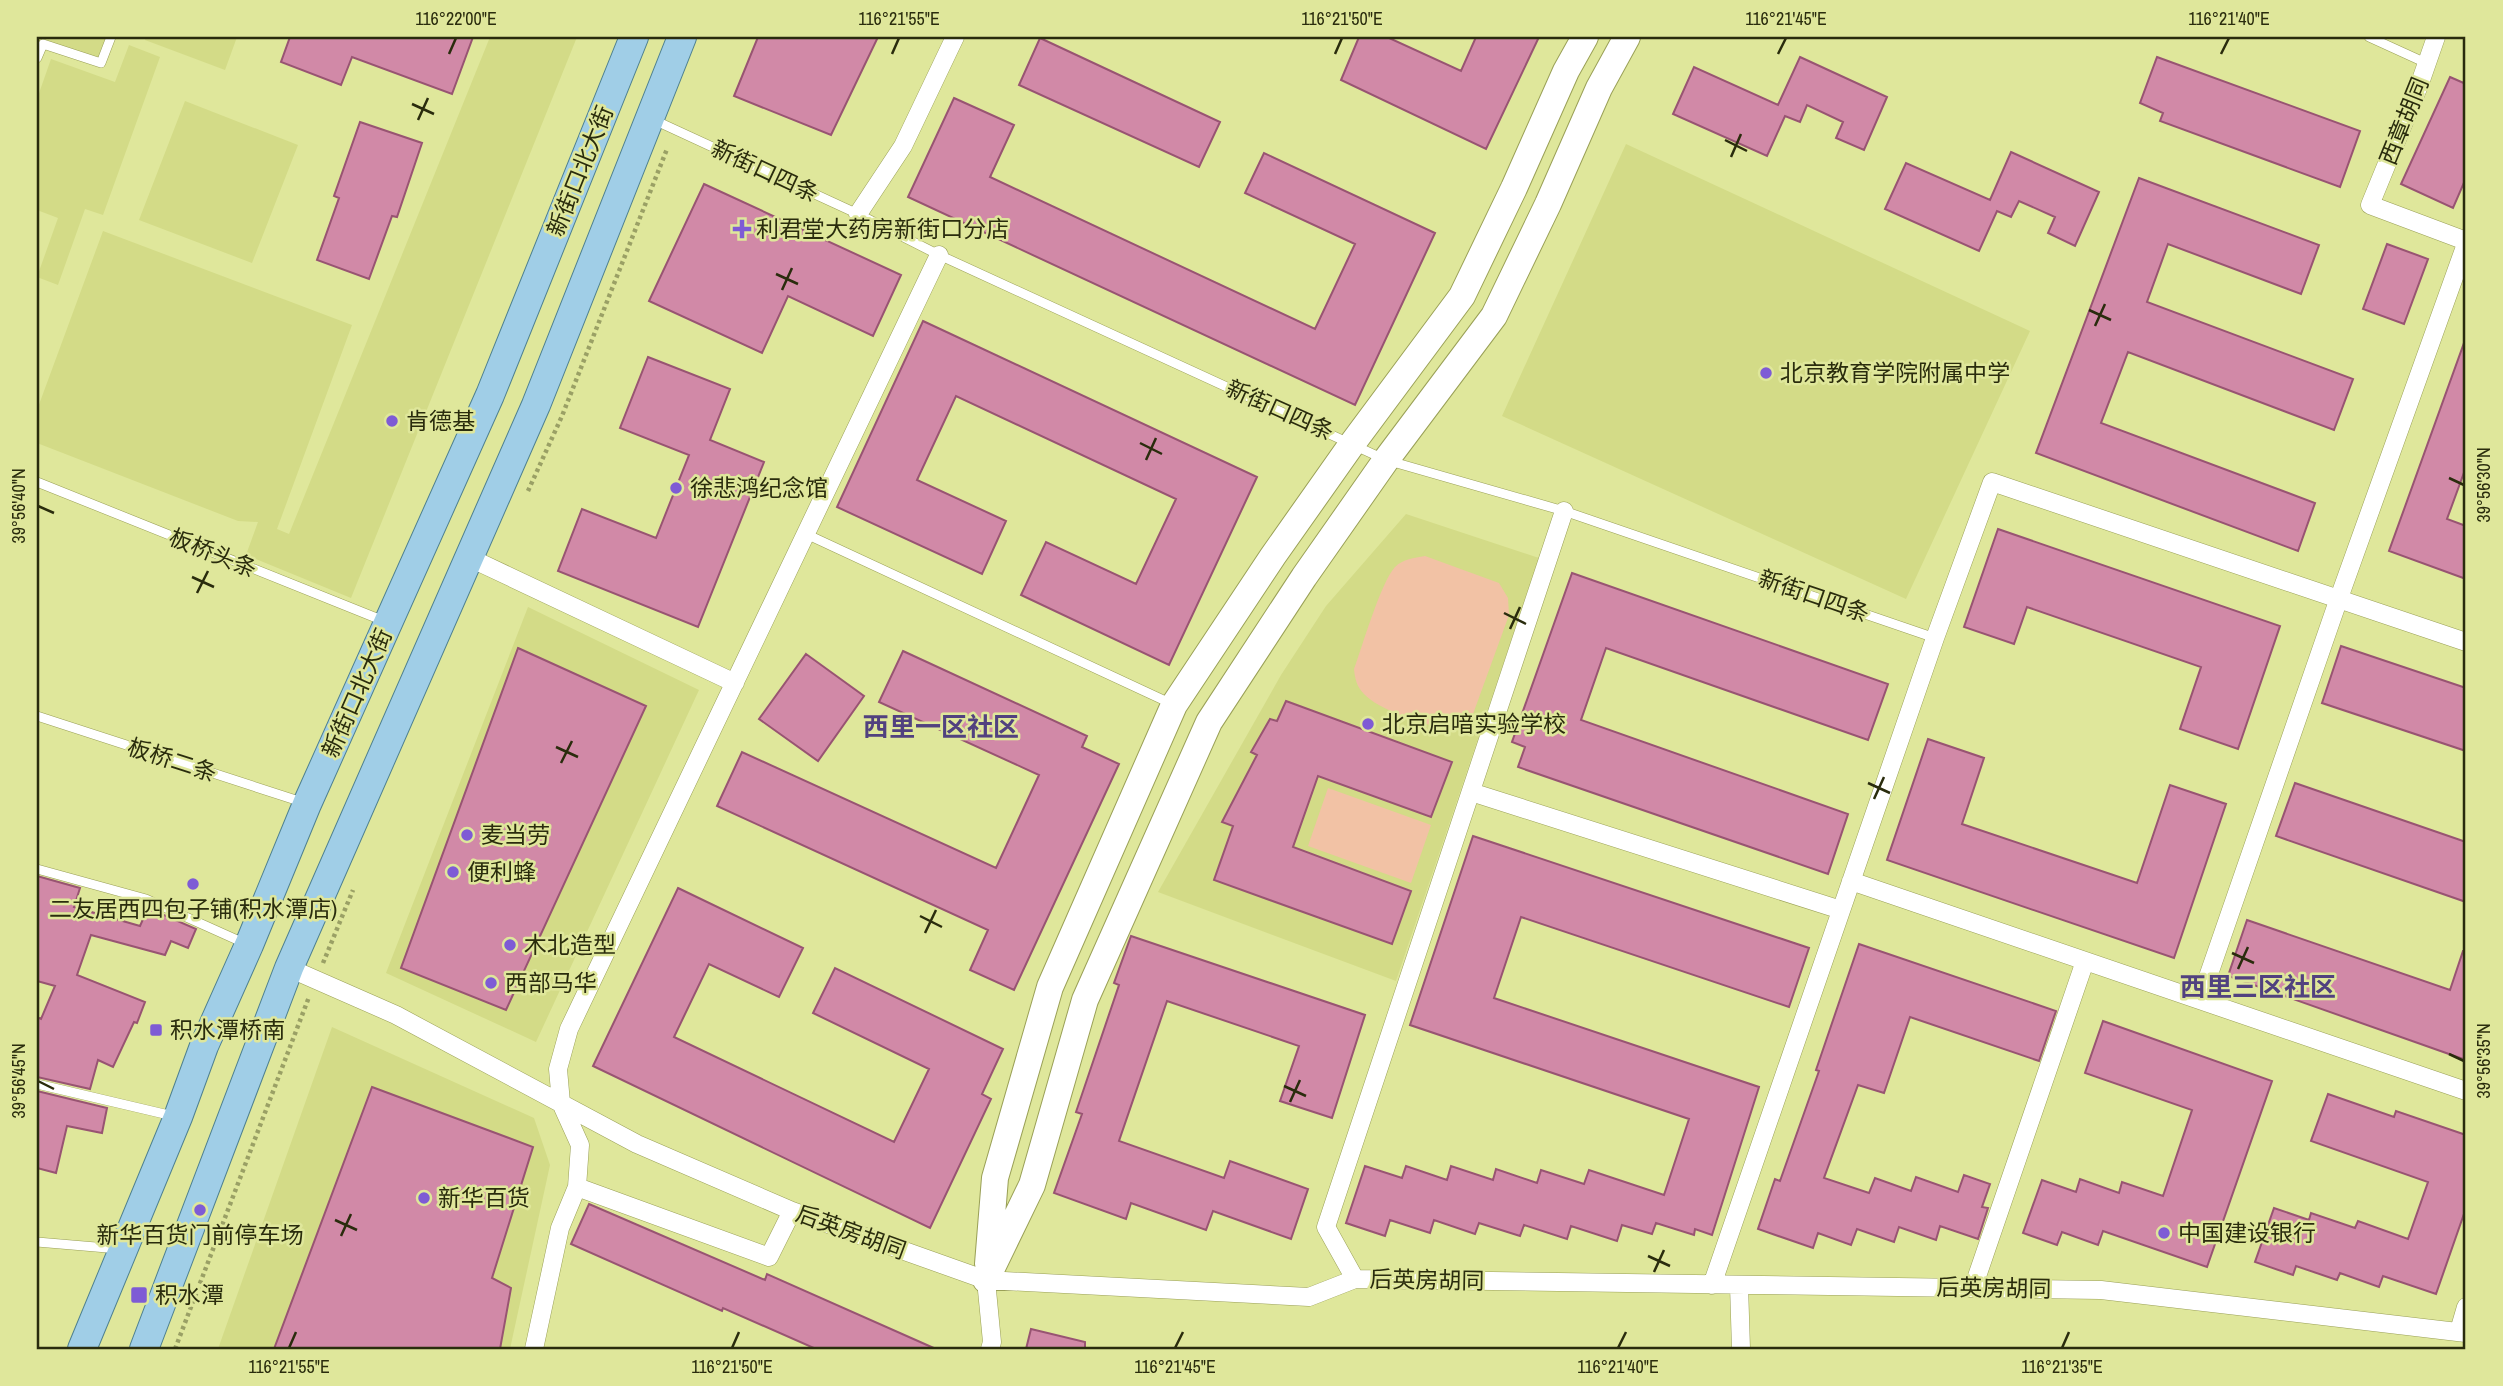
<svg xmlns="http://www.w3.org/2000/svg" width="2503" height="1386" viewBox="0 0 2503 1386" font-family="'Archivo Narrow','Noto Sans SC',sans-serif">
  <rect width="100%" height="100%" fill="#dfe79b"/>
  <path fill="#d3db87" d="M37,37H110L101,63L43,44L37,58Z
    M146,37H237L225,70L145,40Z
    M490,37H577L351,598L246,555L258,522L238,521L37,443V410L103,231L352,325L277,529L289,534Z
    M129,45L160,57L103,215L85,209L58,285L37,277L58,218L37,210V99L51,59L115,82Z
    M185,101L298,145L252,263L139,220Z
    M1626,144L2030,331L1906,599L1502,416Z
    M1406,514L1539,558L1396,981L1158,892L1281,675L1326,606Z
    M528,607L699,690L536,1042L386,973Z
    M332,1027L534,1118L550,1165L510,1349H218Z"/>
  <path fill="#f2c2a5" d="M1425,556L1499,583L1508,598L1509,615L1473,714C1468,720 1463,726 1456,727C1436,732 1377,709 1364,694C1357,687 1355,679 1354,669C1362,647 1381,582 1395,567C1403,559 1414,558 1425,556Z
    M1328,788L1431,825L1411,883L1308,846Z"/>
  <path fill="#d189a7" stroke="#985472" stroke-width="2" d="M290,37H473L452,94L352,57L341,85L281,62Z
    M758,37H878L831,135L734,96Z
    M1359,37H1387L1461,71L1476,37H1539L1486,149L1341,80Z
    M1040,38L1220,122L1199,167L1019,85Z
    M1800,57L1887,97L1864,150L1836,138L1843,122L1807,105L1800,122L1785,116L1767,156L1673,114L1694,67L1778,105Z
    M2157,57L2360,131L2340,187L2160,121L2163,113L2140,103Z
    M2450,77L2466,84V178L2453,208L2401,184Z
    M954,98L1014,125L990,177L1315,329L1355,244L1245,193L1264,153L1435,233L1355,405L908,197Z
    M360,122L422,143L397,217L392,216L369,279L317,260L339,198L334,196Z
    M2011,152L2099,192L2075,246L2048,233L2055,217L2019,201L2011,217L1997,211L1979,251L1885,209L1906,163L1990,200Z
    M2139,178L2319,245L2301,294L2168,244L2147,302L2353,379L2334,430L2128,352L2101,423L2315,503L2298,551L2036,453Z
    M704,184L901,275L873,336L788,296L762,353L649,301Z
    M2387,244L2428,259L2404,324L2363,309Z
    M923,321L1257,477L1169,665L1021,595L1046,542L1136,584L1176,499L956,396L917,480L1006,521L982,574L837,507Z
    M2464,343L2466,344V467L2447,519L2466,526V579L2389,551Z
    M648,357L730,389L710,440L764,462L698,627L558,571L582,509L656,538L689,455L620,428Z
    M1998,529L2280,626L2238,749L2180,729L2201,667L2027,607L2014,644L1964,627Z
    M1572,573L1888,684L1868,740L1606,648L1581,720L1848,814L1828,874L1518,767L1525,747L1512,742Z
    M2341,646L2466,688V751L2322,703Z
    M518,648L646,706L506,1010L401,968Z
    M903,651L1087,736L1082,747L1119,764L1014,990L970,970L988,930L717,806L742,752L996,868L1039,775L879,702Z
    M806,654L864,696L818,761L759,719Z
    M1286,701L1452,762L1431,817L1318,776L1293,847L1411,891L1392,944L1214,880L1233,826L1222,822L1257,755L1251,752L1270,719L1277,721Z
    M1928,739L1984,758L1962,824L2137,883L2170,785L2226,804L2174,958L1887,860Z
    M2295,783L2466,842V902L2276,836Z
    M1473,836L1809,948L1789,1007L1521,917L1494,998L1759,1087L1712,1235L1695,1229L1694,1235L1656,1223L1652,1234L1622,1225L1617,1241L1571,1226L1567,1239L1524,1225L1520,1236L1479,1223L1475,1234L1434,1220L1430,1233L1390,1220L1385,1236L1346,1223L1365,1166L1402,1178L1406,1166L1447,1180L1451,1166L1493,1180L1496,1169L1537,1183L1541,1170L1584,1184L1589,1170L1664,1195L1689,1119L1410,1025Z
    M37,876L80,888L74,907L140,926L148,908L196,929L188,948L171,941L165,955L91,935L77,975L145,1002L137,1023L134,1022L113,1067L98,1060L90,1089L37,1077V1017L41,1019L55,986L37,981Z
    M678,888L803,948L779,997L709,964L674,1037L894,1142L929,1069L813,1013L835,968L1003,1049L982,1094L991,1099L930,1228L593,1066Z
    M2247,920L2450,990L2463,951H2466V1060L2228,976Z
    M1131,936L1365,1015L1332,1118L1280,1101L1299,1046L1167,1001L1119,1141L1224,1178L1230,1161L1308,1189L1291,1239L1213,1211L1206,1230L1131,1203L1126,1219L1054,1193L1082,1114L1076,1112L1119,985L1114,983Z
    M1859,944L2056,1011L2039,1061L1910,1017L1884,1093L1858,1085L1824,1178L1869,1193L1875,1178L1911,1191L1916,1177L1958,1192L1964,1175L1990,1184L1982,1207L1988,1208L1978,1239L1940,1226L1936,1240L1899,1227L1894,1242L1857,1229L1851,1245L1818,1233L1813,1248L1758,1229L1775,1179L1780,1181L1819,1071L1816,1070Z
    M2103,1021L2272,1081L2207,1267L2103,1231L2098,1245L2062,1232L2057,1245L2023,1233L2042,1180L2076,1192L2080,1179L2119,1193L2122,1182L2163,1196L2192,1110L2085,1073Z
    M372,1087L533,1147L492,1278L511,1288L500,1349H274Z
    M37,1091L107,1108L102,1133L67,1126L56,1173L37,1168Z
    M2328,1094L2394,1117L2396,1111L2466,1135V1208L2436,1294L2383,1276L2379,1287L2340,1273L2337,1280L2296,1266L2293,1275L2255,1262L2274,1208L2309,1220L2311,1213L2355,1228L2358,1221L2408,1239L2428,1182L2311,1141Z
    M589,1204L765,1280L767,1274L936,1349H816L723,1308L722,1311L571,1244Z
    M1031,1329L1085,1342V1349H1026Z"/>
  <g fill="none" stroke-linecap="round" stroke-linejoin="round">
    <defs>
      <path id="lane" d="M2369,37L2426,63
        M37,58L43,44L101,63L111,37
        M654,120L858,214L939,255L1386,460L1564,511L1935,638
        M37,482L384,621
        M806,534L1172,704
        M37,716L302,802
        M37,869L146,899L244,943
        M37,1084L173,1116
        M37,1242L119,1249"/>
      <path id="street" d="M2436,37L2420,83L2370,205L2466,241
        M858,214L903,146L955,37
        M470,558L735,683
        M1471,792L1841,910
        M1851,881L2466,1091
        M289,968L396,1015L637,1144L792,1211L986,1280L1309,1297L1355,1279L2101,1290L2466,1333
        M2200,1000L2339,598L2466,244
        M577,1187L769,1257L792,1211
        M1355,1279L1326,1227L1564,511
        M986,1280L992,1342L990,1349
        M1712,1285L1935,638L1992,482L2466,642
        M1739,1285L1741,1349
        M1973,1288L2085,961
        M2459,1331L2466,1307
        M534,1349L560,1228L577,1187L580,1145L561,1103L558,1069L569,1029L939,255"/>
      <path id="secondary" d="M988,1264L995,1178L1050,987L1174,705L1273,556L1352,444L1462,296L1514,188L1566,71L1585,37
        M986,1280L1032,1185L1085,1000L1209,722L1304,577L1386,460L1494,316L1548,204L1599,88L1627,37"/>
      <path id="primary" d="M82,1349L178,1117L204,1046L249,945L307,804L490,395L634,37
        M144,1349L289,968L536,405L682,37"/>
    </defs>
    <use href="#lane" stroke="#9aa057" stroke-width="10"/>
    <use href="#street" stroke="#9aa057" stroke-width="19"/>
    <use href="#secondary" stroke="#9aa057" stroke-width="28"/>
    <use href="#primary" stroke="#4e8090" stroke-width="30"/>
    <path stroke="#9aa065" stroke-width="4.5" stroke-dasharray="3.5 3.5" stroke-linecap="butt" d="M528,491L562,416L667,149
      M323,963L353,890
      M175,1349L309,997"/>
    <use href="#lane" stroke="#fff" stroke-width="9"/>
    <use href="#street" stroke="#fff" stroke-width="18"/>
    <use href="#secondary" stroke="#fff" stroke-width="26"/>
    <use href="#primary" stroke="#a0cee7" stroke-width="28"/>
  </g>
  <path fill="none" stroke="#2a2c0d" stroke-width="2.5" d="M449,54L456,38M892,54L899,38M1335,54L1342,38M1778,54L1786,38M2221,54L2229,38M412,104L434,114M418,120L428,98M1725,140L1747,151M1731,157L1741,134M776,274L798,284M782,290L792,268M2089,310L2111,320M2095,326L2105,304M1140,443L1162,454M1146,460L1156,438M2449,478L2464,485M38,506L54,513M192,577L214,587M197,593L208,571M1504,613L1526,624M1510,629L1520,607M556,747L578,757M561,763L572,741M1868,783L1890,793M1874,799L1884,777M920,916L942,927M925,933L936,910M2232,953L2254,963M2238,969L2248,947M2449,1054L2464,1061M38,1081L54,1089M1284,1086L1306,1096M1290,1102L1300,1080M335,1220L357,1230M341,1236L351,1214M1648,1256L1670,1266M1654,1272L1664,1250M289,1348L296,1332M732,1348L739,1332M1175,1348L1183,1332M1618,1348L1626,1332M2062,1348L2069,1332"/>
  <g fill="#7e5bd5" stroke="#dfe79b" stroke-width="2.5">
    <path d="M738.5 218.5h7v7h7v7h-7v7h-7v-7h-7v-7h7z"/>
    <circle cx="1766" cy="373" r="7"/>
    <circle cx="392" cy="421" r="7"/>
    <circle cx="676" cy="488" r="7"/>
    <circle cx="1368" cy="724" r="7"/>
    <circle cx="467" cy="835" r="7"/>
    <circle cx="453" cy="872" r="7"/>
    <circle cx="193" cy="884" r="7"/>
    <circle cx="510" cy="945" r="7"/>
    <circle cx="491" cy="983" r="7"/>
    <rect x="149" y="1023" width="14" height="14" rx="3.5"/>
    <circle cx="424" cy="1198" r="7"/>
    <circle cx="200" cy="1210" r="7"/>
    <circle cx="2164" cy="1233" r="7"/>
    <rect x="130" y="1286" width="18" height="18" rx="3.5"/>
  </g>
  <g text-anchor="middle" stroke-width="5" stroke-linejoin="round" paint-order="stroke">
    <g font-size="23" fill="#2a2c0d" stroke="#dfe79b">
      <text transform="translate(2404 121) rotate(-68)" y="8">西章胡同</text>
      <text transform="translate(580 171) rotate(-68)" y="8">新街口北大街</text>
      <text transform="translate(765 171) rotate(25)" y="8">新街口四条</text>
      <text transform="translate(1280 410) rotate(24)" y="8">新街口四条</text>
      <text transform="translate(213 553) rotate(22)" y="8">板桥头条</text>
      <text transform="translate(1814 596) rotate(19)" y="8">新街口四条</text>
      <text transform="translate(357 693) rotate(-66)" y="8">新街口北大街</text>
      <text transform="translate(172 760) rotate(18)" y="8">板桥二条</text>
      <text transform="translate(851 1232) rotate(20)" y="8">后英房胡同</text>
      <text transform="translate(1427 1280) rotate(1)" y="8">后英房胡同</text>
      <text transform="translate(1994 1288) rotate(1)" y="8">后英房胡同</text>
    </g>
    <g font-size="23" fill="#2a2c0d" stroke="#dfe79b" text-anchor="start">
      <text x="756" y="237">利君堂大药房新街口分店</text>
      <text x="1780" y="381">北京教育学院附属中学</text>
      <text x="406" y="429">肯德基</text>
      <text x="690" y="496">徐悲鸿纪念馆</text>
      <text x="1382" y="732">北京启喑实验学校</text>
      <text x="481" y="843">麦当劳</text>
      <text x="467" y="880">便利蜂</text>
      <text x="193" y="917" text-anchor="middle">二友居西四包子铺(积水潭店)</text>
      <text x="524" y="953">木北造型</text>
      <text x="505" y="991">西部马华</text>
      <text x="170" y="1038">积水潭桥南</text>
      <text x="438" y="1206">新华百货</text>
      <text x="2178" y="1241">中国建设银行</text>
      <text x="200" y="1243" text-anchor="middle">新华百货门前停车场</text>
      <text x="155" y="1303">积水潭</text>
    </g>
    <g font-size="26" font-weight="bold" fill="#51417f" stroke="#dfe79b">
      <text x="941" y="736">西里一区社区</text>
      <text x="2258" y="996">西里三区社区</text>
    </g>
  </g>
  <rect width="2503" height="1386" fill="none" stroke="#dfe79b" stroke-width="77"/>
  <rect x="38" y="38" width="2426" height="1310" fill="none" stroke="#2a2c0d" stroke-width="2.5"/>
  <g font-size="18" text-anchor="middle" fill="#2a2c0d">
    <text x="456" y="25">116°22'00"E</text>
    <text x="899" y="25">116°21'55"E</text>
    <text x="1342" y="25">116°21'50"E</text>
    <text x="1786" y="25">116°21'45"E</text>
    <text x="2229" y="25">116°21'40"E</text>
    <text transform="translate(2484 485) rotate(-90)" y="6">39°56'30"N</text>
    <text transform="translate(19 506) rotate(-90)" y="6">39°56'40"N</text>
    <text transform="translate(2484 1061) rotate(-90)" y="6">39°56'35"N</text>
    <text transform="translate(19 1081) rotate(-90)" y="6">39°56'45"N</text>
    <text x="289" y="1373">116°21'55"E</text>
    <text x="732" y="1373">116°21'50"E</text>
    <text x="1175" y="1373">116°21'45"E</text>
    <text x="1618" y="1373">116°21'40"E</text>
    <text x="2062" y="1373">116°21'35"E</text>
  </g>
</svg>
